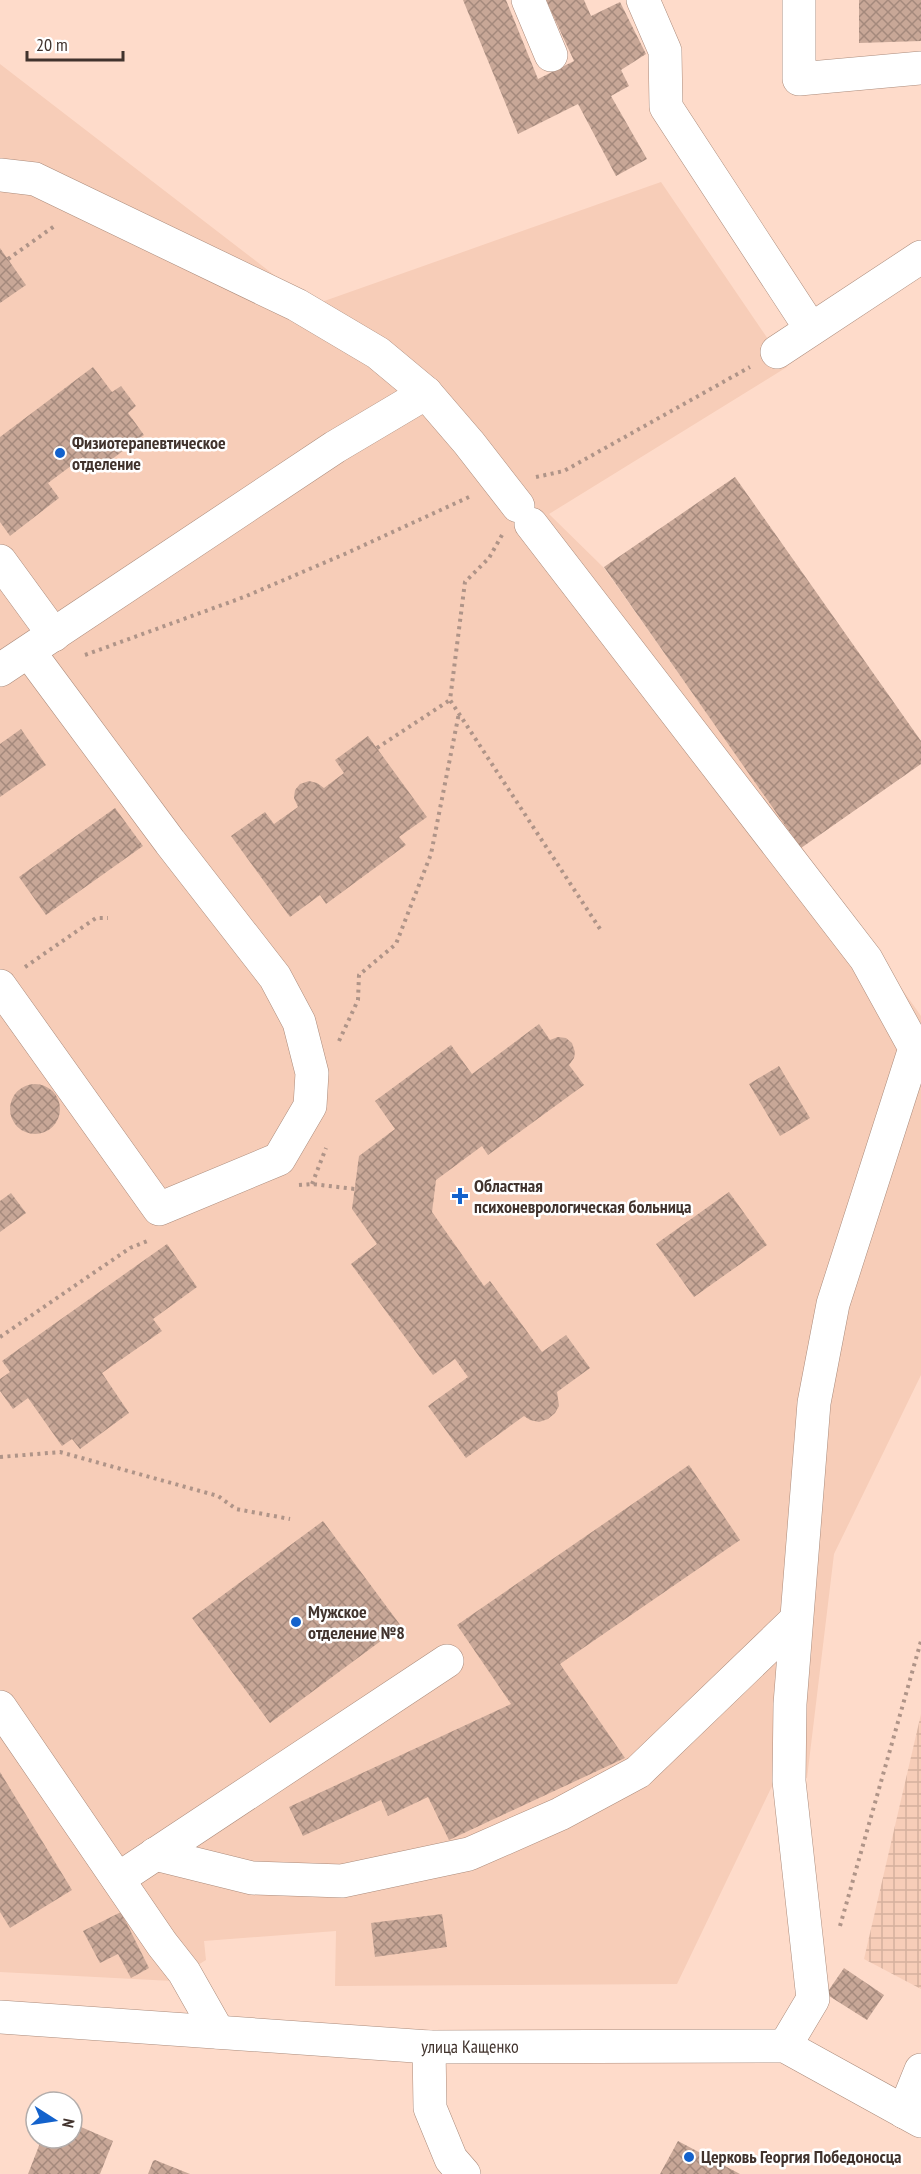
<svg xmlns="http://www.w3.org/2000/svg" width="921" height="2174" viewBox="0 0 921 2174" font-family="'PT Sans Narrow',sans-serif">
  <defs>
    <pattern id="industrial-grid" width="8" height="8" patternUnits="userSpaceOnUse" patternTransform="scale(1.5)"><rect width="8" height="8" fill="#f7cdb8"/><path d="M0 4h8M4 0v8" fill="none" stroke="#d5b09e"/></pattern>
    <pattern id="building-cross-hatch" width="8" height="8" patternUnits="userSpaceOnUse" patternTransform="scale(1.5)"><rect width="8" height="8" fill="#c8a797"/><path d="M0 0l8 8M0 8l8-8" fill="none" stroke="#a4897c"/></pattern>
  </defs>
  <rect width="100%" height="100%" fill="#fedbca"/>
  <path fill="#f7cdb8" d="M0,64L313,305L661,182L787,367L549,514L604,568L921,1016V1375L834,1554L807,1778L773,1784L677,1984L335,1986L336,1931L204,1941L206,1960L172,1981L0,1972Z"/>
  <path fill="url(#industrial-grid)" d="M921,1714V1989L864,1959Z"/>
  <path fill="url(#building-cross-hatch)" d="M463,0H506L538,79L574,61L546,0H584L591,16L620,2L646,54L621,70L629,86L611,96L647,159L616,176L578,104L518,134Z
    M859,0H921V41L859,43Z
    M0,248L26,285L0,303Z
    M93,367L112,392L121,386L136,406L128,413L144,435L95,472L83,457L48,483L59,498L10,536L0,522V437Z
    M735,477L921,741V764L801,848L604,567Z
    M21,729L46,765L0,797V744Z
    M368,736L427,817L399,837L406,845L326,904L320,895L290,917L231,836L265,812L274,824L298,807L294,798L295,790L300,784L309,781L317,783L324,788L344,773L335,760Z
    M115,808L143,846L46,915L19,877Z
    M539,1024L550,1040L558,1037L566,1038L572,1043L575,1052L574,1058L569,1065L584,1085L488,1155L482,1146L436,1180L432,1212L484,1286L490,1281L542,1352L566,1335L590,1368L557,1392L559,1406L555,1413L548,1419L539,1422L530,1420L524,1416L466,1458L428,1406L468,1377L455,1359L433,1375L351,1264L377,1244L352,1209L359,1156L395,1129L375,1101L451,1045L472,1074Z
    M779,1066L810,1118L780,1136L749,1084Z
    M10 1109a25 25 0 1 1 50 0a25 25 0 1 1-50 0Z
    M729,1192L767,1245L694,1297L656,1244Z
    M11,1193L26,1213L0,1232V1201Z
    M167,1244L197,1287L153,1319L162,1331L102,1373L129,1413L80,1449L72,1439L62,1446L28,1398L13,1409L0,1391V1379L10,1372L2,1361Z
    M689,1465L740,1540L560,1664L625,1758L449,1840L428,1797L388,1816L381,1800L303,1836L289,1807L511,1704L457,1625Z
    M323,1521L401,1626L270,1723L192,1618Z
    M0,1772L72,1890L10,1928L0,1912Z
    M121,1912L149,1968L131,1978L118,1954L100,1963L83,1931Z
    M442,1914L447,1947L375,1957L371,1923Z
    M844,1968L884,1995L867,2020L826,1994Z
    M72,2123L113,2141L100,2174H28L42,2138H72Z
    M678,2141L740,2174H660Z
    M155,2160L190,2174H148L153,2161Z"/>
  <g fill="none" stroke-linecap="round" stroke-linejoin="round">
    <defs>
      <g id="minor">
        <path d="M528,0L551,55"/>
        <path d="M643,0L665,51L666,107L811,329"/>
        <path d="M799,0V79L921,68"/>
        <path d="M0,175L35,179L297,305L378,353L426,393L469,443L518,506"/>
        <path d="M777,352L921,257"/>
        <path d="M531,524L866,959L915,1048L833,1304L814,1403L790,1704L789,1781L813,1999L785,2046"/>
        <path d="M0,561L54,635"/>
        <path d="M0,670L335,447L426,393"/>
        <path d="M0,986L159,1209L279,1159L310,1106L312,1073L299,1022L275,977L170,842L29,652"/>
        <path d="M0,1707L162,1944L184,1972L218,2032"/>
        <path d="M155,1854L252,1878L342,1881L469,1854L560,1814L638,1772L796,1620"/>
        <path d="M118,1879L447,1661"/>
        <path id="s1" d="M0,2017L429,2047L785,2046L921,2121"/>
        <path d="M429,2047L430,2108L451,2159L464,2174"/>
        <path d="M904,2112L921,2070"/>
      </g>
    </defs>
    <use href="#minor" stroke="#ab8b7b" stroke-width="34"/>
    <path stroke="#af9488" stroke-width="4" stroke-dasharray="3 4.5" stroke-linecap="butt" d="M8,259L56,225
      M536,477L564,471L750,367
      M502,535L489,558L465,582L450,700L600,929
      M85,655L244,597L347,553L469,497
      M377,748L450,700
      M25,967L96,918H108
      M339,1041L358,1000L359,975L396,944L431,854L459,713
      M312,1184L326,1148
      M299,1185L312,1184L355,1189
      M0,1337L130,1248L150,1240
      M0,1457L60,1452L218,1496L236,1509L290,1519
      M840,1926L921,1641"/>
    <use href="#minor" stroke="#fff" stroke-width="33"/>
  </g>
  <g fill="#1362cc" stroke="#fff" stroke-width="2">
    <circle cx="60" cy="453" r="6"/>
    <path d="M457 1187h6v6h6v6h-6v6h-6v-6h-6v-6h6z"/>
    <circle cx="296" cy="1622" r="6"/>
    <circle cx="689" cy="2157" r="6"/>
  </g>
  <g text-anchor="middle" stroke-width="5" stroke-linejoin="round" paint-order="stroke">
    <g font-size="18" font-weight="bold" fill="#41332d" stroke="#fff" text-anchor="start">
      <text x="72" y="449">Физиотерапевтическое<tspan x="72" dy="21">отделение</tspan></text>
      <text x="474" y="1192">Областная<tspan x="474" dy="21">психоневрологическая больница</tspan></text>
      <text x="308" y="1618">Мужское<tspan x="308" dy="21">отделение №8</tspan></text>
      <text x="701" y="2163">Церковь Георгия Победоносца</text>
    </g>
    <g font-size="18" fill="#41332d" stroke="#fff">
      <text dy="6" stroke="none"><textPath href="#s1" startOffset="471">улица Кащенко</textPath></text>
    </g>
  </g>
  <g transform="translate(54 2120) rotate(102)"><circle r="28" fill="#ffffff" stroke="#b3adab" stroke-width="1.5"/>
  <path d="M0-4.5L10 22L0 15L-10 22Z" fill="#1362cc"/>
  <text y="-9" font-size="16" font-weight="bold" text-anchor="middle" fill="#41332d">N</text>
  </g>
  <path d="M27 51v9h96v-9" fill="none" stroke="#41332d" stroke-width="3"/>
  <text x="36" y="51" font-size="18" fill="#41332d" stroke="#ffffff" stroke-width="4.5" paint-order="stroke">20 m</text>
</svg>
